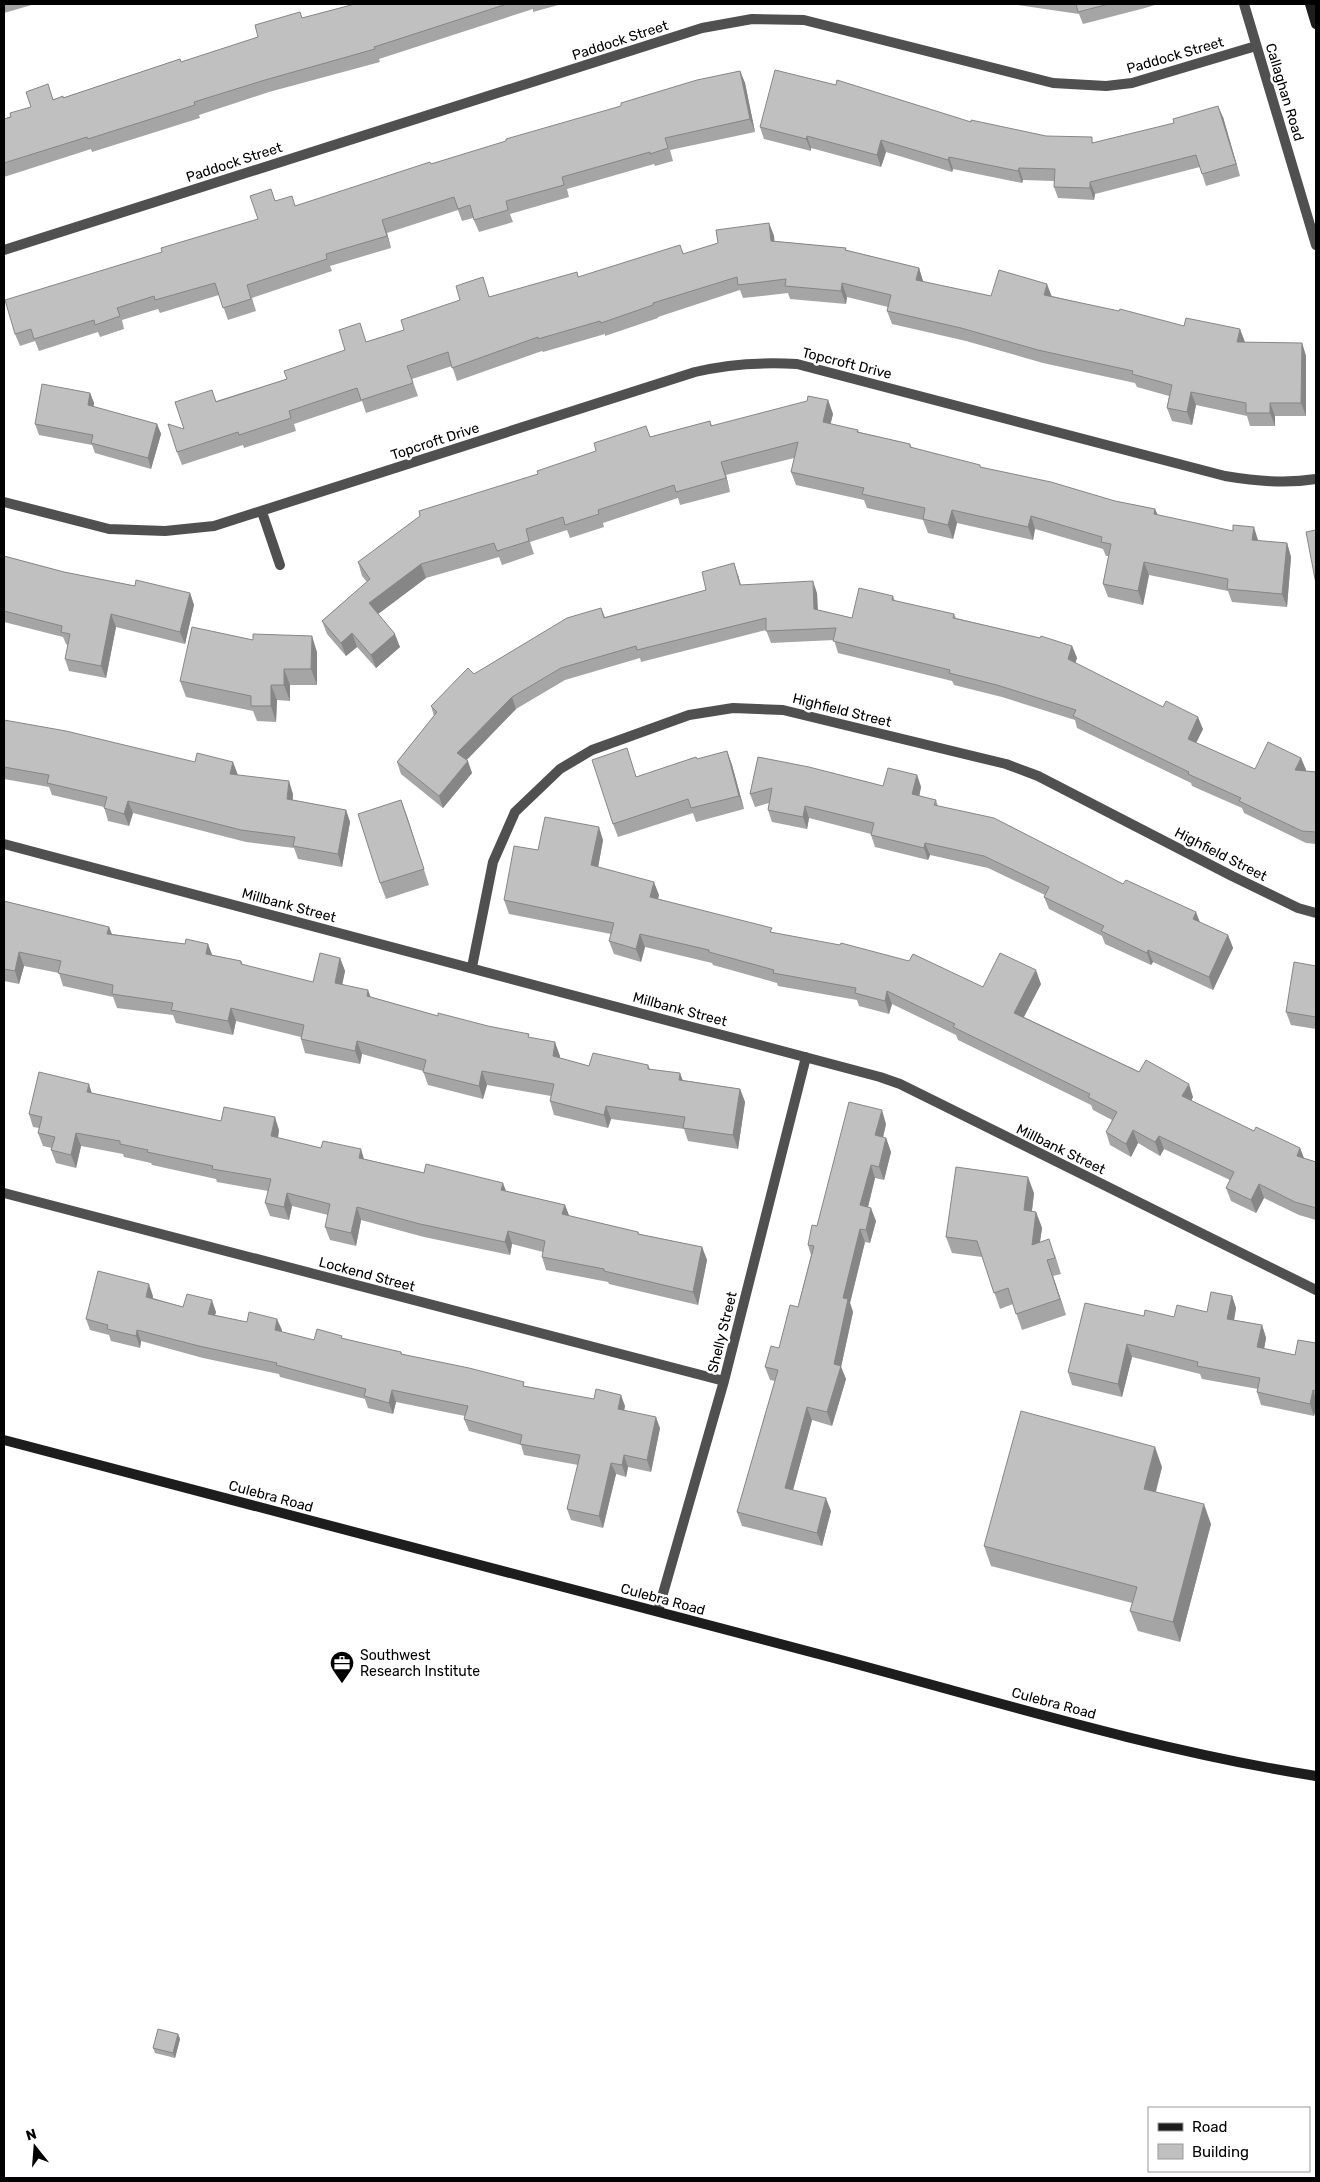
<svg xmlns="http://www.w3.org/2000/svg" width="1320" height="2182" viewBox="0 0 1320 2182" font-family="Rubik,sans-serif">
  <rect width="100%" height="100%" fill="#fff"/>
  <g fill="none" stroke-linecap="round" stroke-linejoin="round">
    <path stroke="#505050" stroke-width="10" d="M1244,4L1316,245
      M4,250L702,28L752,19L804,20L1053,83L1106,86L1132,83L1256,46
      M4,502L109,529L165,531L214,526L695,372C729,364 762,362 797,364L1225,476C1256,481 1285,484 1316,479
      M262,512L280,565
      M4,844L880,1077L900,1084L1316,1290
      M472,967L493,862L515,812L560,769L592,750L689,715L733,708L783,710L1006,764L1038,776L1232,876L1298,908L1316,913
      M4,1193L724,1381
      M658,1611L724,1381L806,1057"/>
    <path stroke="#1d1d1d" stroke-width="10" d="M1310,4L1316,24
      M4,1440C272,1510 540,1580 807,1651C976,1695 1144,1749 1316,1776"/>
  </g>
  <path fill="#a5a5a5" d="M4,4H35L4,13Z
    M355,4H562L533,12V9L379,59L380,62L269,92L199,115L200,118L92,152L91,149L4,177V119L53,99L63,98L182,62L258,37L303,18Z
    M1011,4H1158L1145,8L1083,24L1079,14Z
    M740,71L745,83L755,132L670,150L673,161L655,166L654,164L567,189L569,197L510,214L513,222L479,232L473,218L462,221L458,210L387,233L391,248L330,266L332,271L252,298L256,311L228,320L219,295L160,313L158,309L122,320L124,329L100,337L98,332L39,351L35,341L20,346L15,334L162,252L258,219L276,201L295,206L431,164Z
    M1223,117L1240,176L1206,186L1200,167L1095,194L1094,200L1058,198L1054,187V181L1023,180L1022,183L953,169L952,172L886,152L881,167L811,148V151L764,139L760,127L971,122L1046,136L1094,143Z
    M769,223L774,236V241L846,248V250L919,268L923,282L991,296H1052L1245,343H1302L1306,356V416H1275V426H1250L1247,416L1196,405L1192,425L1172,421L1167,408L1169,396L1137,387L1135,383L1043,363L966,341L892,324L887,311L888,307L847,297L846,304L790,299L788,293L743,298L740,290L658,317V318L605,336V334L543,352L542,351L457,381L452,366L412,379L418,396L366,413L362,401L294,424L296,431L244,448L243,445L182,465L177,452L184,429L216,401L287,379L345,350L366,342L404,330L490,297L683,254L718,243Z
    M90,393L94,403L93,407L157,424L161,434L151,469L95,453L92,445L39,435L35,424Z
    M828,400L833,414L830,424L858,430L859,432L910,444L912,448L981,467L1115,501L1155,509L1158,515L1258,541L1287,543L1291,557L1287,607L1232,602L1228,591L1149,575L1143,605L1108,597L1103,584L1109,556H1106L1103,549L1035,529L1033,540L957,523L953,539L928,533L923,520L867,508L864,500L796,485L791,472L794,458L726,475L730,492L680,505L678,498L603,523L604,527L570,538L567,530L530,542L534,554L502,565L499,557L426,578L378,614L400,647L376,668L357,647L346,656L327,634L322,621L367,582L362,576L358,562L538,474L650,437L710,421L712,426Z
    M4,556L64,572L135,586L190,593L194,605L185,644L116,627L106,678L69,671L65,659L68,645L66,644L63,637L4,622Z
    M738,575L741,585L817,593L818,610L852,618L893,596L895,601L954,614L956,618L1072,646L1077,658L1075,663L1203,729L1196,743L1255,769L1301,758L1306,770L1305,771L1316,772V844L1306,843L1244,813L1242,808L1192,786L1191,783L1077,728L1075,720L1002,697L954,685L952,681L838,653L834,640L771,643L766,630L641,662L640,658L565,680L516,709L466,760L472,773L443,808L401,774L397,762L434,716L431,706L474,674L601,608L605,617L706,590Z
    M253,640L317,652V685H290V701L277,700L276,722L257,721L253,711L186,697L180,681Z
    M4,720L238,775L293,794V800L346,810L350,822L342,867L298,859L294,848L246,842L133,813L129,826L108,821L104,807L52,795L49,787L4,779Z
    M727,751L732,765L744,809L696,822L693,813L618,837L613,824L637,777Z
    M758,757L883,786L917,775L921,787L919,796L936,800L938,806L1123,884L1200,923L1228,935L1233,948L1213,990L1153,962L1151,965L1105,944L1102,936L1049,909L1044,897L1045,895L988,868L930,855L928,860L875,847L871,835V834L809,818L807,829L772,822L768,810L769,803L755,807L750,794Z
    M401,800L429,885L386,899L380,883Z
    M603,840L598,867L659,895L658,899L774,933L983,987L1041,984L1024,1017L1193,1097L1191,1101L1254,1131L1300,1148L1304,1158L1316,1162V1220L1299,1215L1264,1198L1256,1213L1231,1201L1226,1188L1230,1180L1164,1149L1160,1156L1138,1143L1131,1157L1110,1145L1106,1132L1112,1120L1093,1110L1091,1105L958,1040L956,1035L892,1004L889,1014L859,1006L857,1000L778,986L777,983L713,965L712,963L645,947L641,962L614,954L609,941L611,934L509,914L504,900L538,850Z
    M4,901L109,927L112,934L185,944H208L212,955L241,961L243,965L313,982L340,958L345,971L342,984L371,997L438,1016L531,1038L560,1056V1058L589,1066L648,1065L650,1069L682,1080L740,1089L745,1102L738,1149L688,1141L684,1129L611,1119L608,1128L554,1115L550,1101L551,1096L487,1085L483,1099L428,1085L423,1071L362,1054L360,1064L305,1053L301,1039V1037L236,1021L233,1035L176,1023L173,1015L117,1008L113,997L63,986L59,973L24,966L19,984L4,981Z
    M1316,966V1029L1291,1025L1286,1012Z
    M92,1093L221,1121L279,1130L278,1138L364,1159L506,1191L565,1205L569,1216L638,1232L639,1234L702,1247L707,1260L698,1305L609,1284L608,1282L546,1270L542,1257L543,1252L512,1244L510,1255L424,1237L361,1220L356,1246L330,1240L325,1227L328,1215L292,1206L289,1220L270,1216L265,1203L268,1191L217,1182L216,1179L152,1165L151,1163L124,1157L123,1154L81,1146L76,1168L56,1163L51,1150L52,1148L43,1146L38,1133L39,1128L33,1127L29,1114Z
    M886,1124L883,1138H886L891,1152L884,1180L875,1178L868,1207L876,1221L870,1243L865,1242L850,1303L853,1312L841,1367L846,1379L832,1426L812,1420L793,1490L831,1511L822,1546L742,1526L737,1512L775,1381L770,1380L765,1367L779,1348L798,1307L811,1255L808,1245L817,1226Z
    M1034,1193L1032,1211L1036,1212L1042,1228L1040,1242L1055,1255L1061,1274L1053,1276L1066,1315L1022,1330L1013,1304L1000,1309L982,1257L952,1253L946,1237Z
    M153,1296V1298L183,1307L216,1312L215,1315L282,1330L281,1332L314,1340L343,1339L401,1352L402,1354L525,1386L625,1406L624,1410L660,1428L651,1472L628,1467L626,1477L616,1474L603,1528L571,1520L567,1509L578,1465L524,1455L521,1445L469,1431L464,1419L465,1416L396,1402L393,1414L368,1408L365,1399L280,1377L279,1374L203,1358L141,1341L140,1348L111,1341L109,1335L90,1330L86,1319Z
    M1232,1296L1236,1308L1234,1320L1262,1325L1266,1338L1264,1349L1295,1355L1316,1343V1408L1314,1416L1261,1405L1257,1392L1258,1389L1202,1379L1200,1374L1132,1357L1122,1397L1072,1385L1068,1372L1144,1316L1174,1317L1207,1312Z
    M1162,1467L1156,1492L1211,1524L1180,1642L1138,1631L1130,1611L1132,1603L991,1566L984,1546Z
    M178,2034L180,2039L175,2058L155,2053L153,2048Z"/>
  <path fill="#868686" d="M740,71L745,83L755,132L750,119Z
    M1218,106L1223,117L1240,176L1236,164Z
    M807,136L811,148V151L806,139Z
    M881,140L886,152L881,167L877,155Z
    M949,157L953,169L952,172L948,160Z
    M1019,168L1023,180L1022,183L1018,171Z
    M1090,182L1095,194L1094,200L1090,188Z
    M382,220L387,233L391,248L387,236Z
    M769,223L774,236L776,254L771,241Z
    M919,268L923,281L920,293L916,280Z
    M842,283L847,297L846,304L841,291Z
    M1047,284L1052,297L1044,295Z
    M1240,329L1245,342H1237Z
    M1302,343L1306,356V416L1301,403Z
    M1191,392L1196,405L1192,425L1187,412Z
    M90,393L94,403L92,416L88,405Z
    M828,400L833,414L828,435L823,422Z
    M1270,403L1275,416V426L1270,413Z
    M157,424L161,434L151,469L148,458Z
    M721,462L726,475L730,492L726,478Z
    M1155,509L1160,522L1154,514Z
    M952,510L957,523L953,539L948,525Z
    M1031,516L1035,529L1033,540L1028,527Z
    M1254,527L1258,540H1252Z
    M1287,543L1291,557L1287,607L1282,594Z
    M1144,562L1149,575L1143,605L1138,591Z
    M734,563L738,575L744,597L740,585Z
    M421,564L426,578L374,617L369,603Z
    M813,581L817,593L818,621L814,609Z
    M190,593L194,605L185,644L180,632Z
    M111,614L116,627L106,678L101,666Z
    M352,633L357,647L346,656L341,643Z
    M395,634L400,647L376,668L371,655Z
    M312,636L317,652V685L311,669Z
    M1072,646L1077,658L1073,671L1068,659Z
    M284,669L290,685V701L284,685Z
    M271,685L277,700L276,722L271,706Z
    M512,697L516,709L462,765L457,753Z
    M1198,717L1203,729L1192,751L1188,739Z
    M727,751L732,765L744,809L739,796Z
    M1301,758L1306,770L1300,782L1295,770Z
    M468,761L472,773L443,808L439,796Z
    M233,762L238,775L230,774Z
    M917,775L921,787L917,807L912,794Z
    M289,781L293,794L291,811L287,799Z
    M401,800L407,816L429,885L424,869Z
    M128,801L133,813L129,826L124,814Z
    M805,806L809,818L807,829L803,817Z
    M346,810L350,822L342,867L338,854Z
    M599,827L603,840L596,879L591,865Z
    M925,843L930,855L928,860L924,848Z
    M654,882L659,895L655,910L650,897Z
    M1196,912L1201,925L1193,919Z
    M109,927L114,940L107,934Z
    M640,934L645,947L641,962L636,949Z
    M1228,935L1233,948L1213,990L1209,977Z
    M208,944L213,957L206,954Z
    M1148,950L1153,962L1151,965L1147,953Z
    M19,952L24,966L19,984L15,971Z
    M340,958L345,971L340,996L335,983Z
    M1036,970L1041,984L1019,1026L1014,1013Z
    M368,990L373,1003L367,996Z
    M887,991L892,1004L889,1014L885,1001Z
    M231,1008L236,1021L233,1035L228,1021Z
    M357,1041L362,1054L360,1064L355,1051Z
    M555,1042L560,1056L557,1070L553,1056Z
    M482,1071L487,1085L483,1099L479,1086Z
    M680,1073L685,1086L679,1080Z
    M89,1084L93,1097L87,1092Z
    M1189,1084L1193,1097L1187,1109L1182,1096Z
    M740,1089L745,1102L738,1149L733,1135Z
    M606,1106L611,1119L608,1128L604,1115Z
    M882,1110L886,1124L880,1149L875,1135Z
    M275,1117L279,1130L276,1149L271,1136Z
    M1133,1130L1138,1143L1131,1157L1126,1144Z
    M76,1133L81,1146L76,1168L71,1155Z
    M1159,1136L1164,1149L1160,1156L1155,1142Z
    M886,1138L891,1152L884,1180L879,1167Z
    M1300,1148L1305,1161L1297,1156Z
    M361,1149L365,1162L359,1158Z
    M871,1165L875,1178L865,1219L860,1205Z
    M1028,1177L1034,1193L1030,1226L1024,1210Z
    M503,1183L508,1196L501,1190Z
    M1259,1184L1264,1198L1256,1213L1251,1200Z
    M287,1193L292,1206L289,1220L284,1207Z
    M565,1205L570,1218L562,1214Z
    M357,1207L361,1220L356,1246L351,1233Z
    M871,1208L876,1221L870,1243L866,1230Z
    M1036,1212L1042,1228L1037,1261L1032,1245Z
    M860,1229L865,1242L850,1303L853,1312L841,1367L846,1379L832,1426L827,1412L843,1298Z
    M508,1231L512,1244L510,1255L505,1242Z
    M702,1247L707,1260L698,1305L693,1292Z
    M1047,1260L1053,1276L1066,1315L1060,1299Z
    M149,1284L153,1296L150,1308L146,1297Z
    M1232,1296L1236,1308L1232,1332L1227,1319Z
    M212,1300L216,1312L212,1325L208,1314Z
    M277,1319L282,1330L279,1341L275,1330Z
    M1262,1325L1266,1338L1262,1360L1257,1347Z
    M137,1330L141,1341L140,1348L136,1336Z
    M1127,1344L1132,1357L1122,1397L1118,1384Z
    M392,1390L396,1402L393,1414L389,1403Z
    M1313,1390L1316,1399V1408L1314,1416L1310,1404Z
    M621,1395L625,1406L622,1420L618,1409Z
    M807,1407L812,1420L790,1501L785,1488Z
    M656,1417L660,1428L651,1472L647,1460Z
    M1155,1447L1162,1467L1151,1508L1144,1489Z
    M624,1455L628,1467L626,1477L622,1465Z
    M611,1463L616,1474L603,1528L599,1516Z
    M826,1498L831,1511L822,1546L817,1533Z
    M1204,1504L1211,1524L1180,1642L1173,1622Z
    M178,2034L180,2039L175,2058L173,2053Z"/>
  <path fill="#c0c0c0" stroke="#868686" d="M355,4H507L374,47L375,49L265,80L194,102L195,105L88,139L87,137L4,163V119L11,117L10,113L31,107L26,92L48,84L53,100L63,96V98L180,59L181,62L258,37L255,25L300,12L302,18Z
    M1076,4H1109L1078,12Z
    M775,70L836,85L837,80L971,122V120L1046,136L1092,137V143L1174,123L1173,119L1218,106L1236,164L1202,174L1196,155L1090,182V188L1054,187L1055,169L1019,168L1018,171L949,157L948,160L881,140L877,155L807,136L806,139L760,127Z
    M740,71L750,119L665,138L668,148L650,154V152L562,177L564,185L506,201L508,210L474,220L470,205L458,209L454,197L382,220L387,236L326,254L327,259L247,285L251,299L223,308L215,283L155,300L154,296L117,308L120,316L95,325L94,320L34,339L31,329L15,334L5,300L162,252L161,248L258,219L250,196L271,189L275,201L292,196L295,206L430,162L431,164L506,141V139L621,106V103L697,80Z
    M769,223L771,241L846,248L845,250L919,268L916,280L991,296L999,270L1047,284L1044,295L1119,311L1120,309L1184,326L1186,318L1240,329L1237,342L1302,343L1301,403H1270V413H1246V403L1191,392L1187,412L1167,408L1172,385L1132,374L1133,371L1038,350L961,328L887,311L891,295L842,283L841,291L785,286L786,279L738,285L737,277L653,303V305L601,323L600,321L538,339V337L452,368L448,352L407,366L413,383L361,400L357,388L289,411L291,418L239,435L238,432L177,452L168,424L184,429L175,402L212,390L216,402L287,379L284,371L345,350L339,330L360,323L366,342L404,330L401,320L460,300L456,286L483,277L489,297L577,272L578,277L680,245L683,254L718,243L716,230Z
    M42,384L90,393L88,405L157,424L148,458L91,443L93,435L35,424Z
    M808,396L828,400L823,422L858,430L857,432L910,444V447L980,465V467L1051,482L1115,501L1155,509L1154,514L1233,531V525L1254,527L1252,540L1287,543L1282,594L1227,589L1228,579L1144,562L1138,591L1103,584L1111,544L1101,542L1102,537L1031,516L1028,527L952,510L948,525L923,519L925,508L862,494L864,488L791,472L798,442L721,462L726,478L676,492L674,485L598,510L599,514L565,525L563,517L526,529L529,541L497,551L494,543L421,564L369,603L395,634L371,655L352,633L341,643L322,621L370,579L358,562L420,516L419,511L538,474L537,471L596,451L594,443L646,426L650,437L710,421L711,426L807,401Z
    M1316,530V584L1306,532Z
    M4,556L64,572L135,586L136,580L190,593L180,632L111,614L101,666L65,659L70,634L61,632L62,626L4,611Z
    M734,563L740,585L813,581L814,609L852,618L859,588L893,596L892,600L954,614L953,618L1040,638L1041,636L1072,646L1068,659L1163,707L1166,701L1198,717L1188,739L1255,769L1268,742L1301,758L1295,770L1316,772V832L1302,831L1239,801L1241,798L1188,774L1189,772L1073,716L1076,710L997,685L949,673L950,670L833,641L836,628L766,631V618L637,650L636,646L561,668L512,697L457,753L468,761L439,796L397,762L437,712L431,706L468,668L474,674L567,618L601,608L604,618L706,590L702,572Z
    M192,627L253,640V634L312,636L311,669H284V685H271V706H251V696L180,681Z
    M4,720L66,731L195,762L197,753L233,762L230,774L289,781L287,799L346,810L338,854L293,846L295,837L241,830L128,801L124,814L104,808L107,797L47,783L49,775L4,767Z
    M627,748L636,777L696,757L697,759L727,751L739,796L691,808L688,799L613,824L592,760Z
    M758,757L809,767L883,786L888,768L917,775L912,794L936,800L934,805L994,818L1123,884L1126,880L1196,912L1193,919L1228,935L1209,977L1148,950L1147,953L1101,931L1104,926L1044,897L1049,887L984,856L925,843L924,848L871,835L874,823L805,806L803,817L768,810L772,788L750,794Z
    M401,800L424,869L380,883L358,814Z
    M545,817L599,827L591,865L654,882L650,897L772,928L770,932L840,945L841,943L909,961L913,954L983,987L1000,953L1036,970L1014,1013L1139,1072L1146,1060L1189,1084L1182,1096L1254,1131L1256,1127L1300,1148L1297,1156L1316,1162V1208L1295,1202L1259,1184L1251,1200L1226,1188L1234,1172L1159,1136L1155,1142L1133,1130L1126,1144L1106,1132L1117,1112L1088,1097L1090,1094L953,1027L955,1024L887,991L885,1001L855,993L856,988L773,973L774,970L709,952V950L640,934L636,949L609,941L614,923L504,900L514,846L538,850Z
    M4,901L109,927L107,934L185,944L186,939L208,944L206,954L241,961V964L313,982L320,953L340,958L335,983L368,990L367,996L438,1016V1013L488,1026L529,1034L528,1037L555,1042L553,1056L589,1066L593,1053L648,1065V1069L680,1073L679,1080L740,1089L733,1135L683,1128L685,1117L606,1106L604,1115L550,1101L554,1084L482,1071L479,1086L423,1072L426,1060L357,1041L355,1051L301,1039L304,1025L231,1008L228,1021L171,1010L173,1003L112,994L113,985L58,973L61,961L19,952L15,971L4,969Z
    M1294,962L1316,966V1017L1286,1012Z
    M39,1072L89,1084L87,1092L221,1121L224,1107L275,1117L271,1136L321,1148L323,1141L361,1149L359,1158L424,1173L426,1164L503,1183L501,1190L565,1205L562,1214L638,1232V1234L702,1247L693,1292L604,1271V1269L542,1257L545,1241L508,1231L505,1242L420,1224L357,1207L351,1233L325,1227L330,1204L287,1193L284,1207L265,1203L271,1179L212,1169L213,1166L147,1152L148,1150L120,1144V1141L76,1133L71,1155L51,1150L55,1137L38,1133L42,1117L29,1114Z
    M849,1102L882,1110L875,1135L886,1138L879,1167L871,1165L860,1205L871,1208L866,1230L860,1229L843,1298L848,1299L834,1364L841,1366L827,1412L807,1407L785,1488L826,1498L817,1533L737,1512L778,1370L765,1367L771,1346L779,1348L790,1305L798,1307L814,1246L808,1245L812,1225L817,1226Z
    M956,1167L1028,1177L1024,1210L1036,1212L1032,1245L1049,1239L1055,1258L1047,1260L1060,1299L1016,1314L1008,1288L994,1293L977,1241L946,1237Z
    M98,1271L149,1284L146,1297L183,1307L187,1294L212,1300L208,1314L247,1322L249,1312L277,1319L275,1330L314,1340L317,1329L342,1336L341,1338L401,1352V1354L469,1368L524,1382L523,1386L594,1399L596,1389L621,1395L618,1409L656,1417L647,1460L624,1455L622,1465L611,1463L599,1516L567,1509L580,1455L520,1444L522,1435L464,1419L468,1406L392,1390L389,1403L364,1396L366,1389L276,1365L277,1363L199,1346L137,1330L136,1336L107,1329L108,1325L86,1319Z
    M1211,1292L1232,1296L1227,1319L1262,1325L1257,1347L1295,1355L1298,1340L1316,1343V1391L1313,1390L1310,1404L1257,1392L1260,1378L1197,1366L1198,1362L1127,1344L1118,1384L1068,1372L1085,1303L1144,1316L1145,1310L1174,1317L1177,1305L1207,1312Z
    M1021,1411L1155,1447L1144,1489L1204,1504L1173,1622L1130,1611L1137,1587L984,1546Z
    M158,2029L178,2034L173,2053L153,2048Z"/>
  <defs>
    <symbol id="office-pin" viewBox="-11 -11 22 30"><path d="M0 17L-7.5 6A9.5 9.5 0 1 1 7.5 6Z" fill="#000" stroke="#fff"/><path d="M-6-3h4V-5.5h4V-3h4V5H-6ZM-1-4.5V-3h2v-1.5ZM-6 0V1H6V0Z" fill="#fff"/></symbol>
  </defs>
  <g fill-rule="evenodd">
    <use href="#office-pin" x="328" y="1649" width="28" height="38"/>
  </g>
  <g text-anchor="middle" stroke-width="5" stroke-linejoin="round" paint-order="stroke">
    <g font-size="14" fill="#000" stroke="#fff">
      <text transform="translate(620 40) rotate(-18)" y="5">Paddock Street</text>
      <text transform="translate(1175 55) rotate(-16)" y="5">Paddock Street</text>
      <text transform="translate(1285 92) rotate(73)" y="5">Callaghan Road</text>
      <text transform="translate(234 162) rotate(-18)" y="5">Paddock Street</text>
      <text transform="translate(847 363) rotate(14)" y="5">Topcroft Drive</text>
      <text transform="translate(435 441) rotate(-18)" y="5">Topcroft Drive</text>
      <text transform="translate(842 710) rotate(14)" y="5">Highfield Street</text>
      <text transform="translate(1221 854) rotate(27)" y="5">Highfield Street</text>
      <text transform="translate(289 905) rotate(15)" y="5">Millbank Street</text>
      <text transform="translate(680 1009) rotate(15)" y="5">Millbank Street</text>
      <text transform="translate(1061 1149) rotate(26)" y="5">Millbank Street</text>
      <text transform="translate(367 1274) rotate(15)" y="5">Lockend Street</text>
      <text transform="translate(722 1332) rotate(-76)" y="5">Shelly Street</text>
      <text transform="translate(271 1496) rotate(15)" y="5">Culebra Road</text>
      <text transform="translate(663 1599) rotate(15)" y="5">Culebra Road</text>
      <text transform="translate(1054 1703) rotate(15)" y="5">Culebra Road</text>
    </g>
    <g font-size="14" fill="#000" stroke="#fff" text-anchor="start">
      <text x="360" y="1660">Southwest<tspan x="360" dy="16">Research Institute</tspan></text>
    </g>
  </g>
  <rect width="1320" height="2182" fill="none" stroke="#000000" stroke-width="10"/>
  <rect x="1148" y="2107" width="162" height="65" fill="#ffffff" stroke="#999999"/>
  <rect x="1158" y="2123" width="25" height="8" fill="#1d1d1d" stroke="#999999"/>
  <text x="1192" y="2132" font-size="15" fill="#000000">Road</text>
  <rect x="1158" y="2144" width="25" height="15" fill="#c0c0c0" stroke="#999999"/>
  <text x="1192" y="2157" font-size="15" fill="#000000">Building</text>
  <g transform="translate(35 2147) rotate(343)" stroke="#ffffff" stroke-width="4" paint-order="stroke">
  <path d="M0-4L9 19L0 12L-9 19Z" fill="#000000"/>
  <text y="-8" font-size="14" font-weight="bold" text-anchor="middle" fill="#000000">N</text>
  </g>
</svg>
